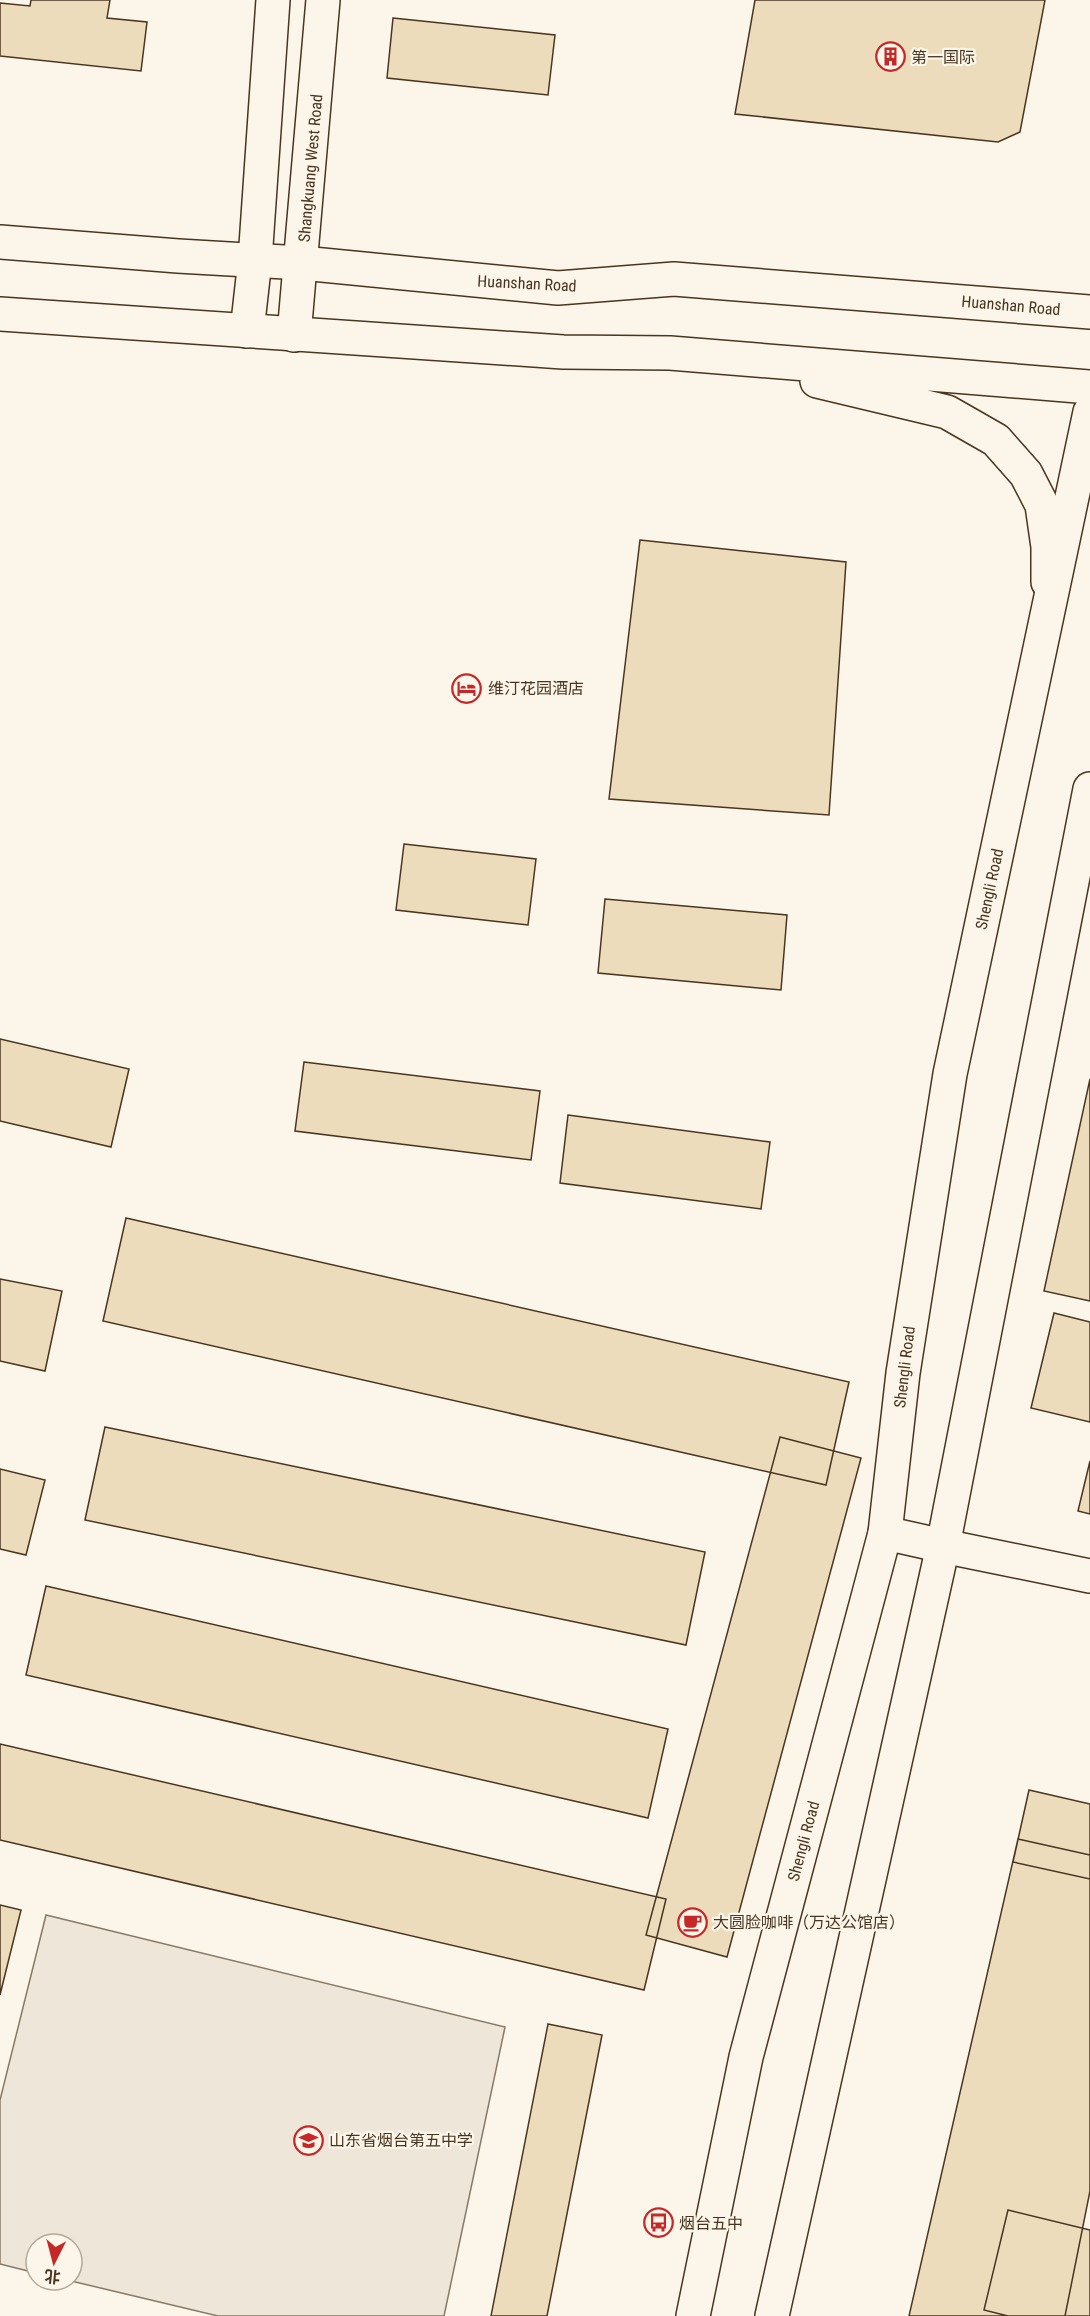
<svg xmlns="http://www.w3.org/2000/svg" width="1090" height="2316" viewBox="0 0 1090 2316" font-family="'Roboto Condensed','Noto Sans SC',sans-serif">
  <rect width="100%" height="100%" fill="#fbf6e9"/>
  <path fill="#ede6d9" stroke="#887966" stroke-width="1.5" d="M46,1915L505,2027L444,2316H218L67,2280H72V2244H36V2273L0,2264V2100Z"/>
  <path fill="#ecdcbc" stroke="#4a3520" stroke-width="1.5" d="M31,0H110L107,18L147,22L141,71L0,56V3L30,6Z
    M755,0H1045L1020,132L998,142L735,114Z
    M393,18L555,35L548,95L387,78Z
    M640,540L846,562L829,815L609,799Z
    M404,844L536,859L528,925L396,910Z
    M605,899L787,915L781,990L598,973Z
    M0,1039L129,1069L111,1147L0,1121Z
    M304,1062L540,1091L531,1160L295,1131Z
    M1090,1079V1301L1044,1291Z
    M568,1115L770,1142L761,1209L560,1183Z
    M126,1218L849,1382L826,1485L103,1321Z
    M0,1279L62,1291L45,1371L0,1361Z
    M1054,1313L1090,1322V1422L1031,1408Z
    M105,1427L705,1552L686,1645L85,1520Z
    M780,1437L861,1458L727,1957L646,1935Z
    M1090,1461V1514L1078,1511Z
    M0,1469L45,1480L26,1555L0,1549Z
    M46,1586L668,1729L648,1818L26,1675Z
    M0,1744L666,1899L644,1990L0,1840Z
    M1029,1790L1090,1804V1879L1013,1862Z
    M1018,1839L1090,1855V2191L1065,2316H909Z
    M0,1905L21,1910L0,1995Z
    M548,2024L602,2035L547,2316H491Z
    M1008,2210L1090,2230V2316H1008L984,2310Z"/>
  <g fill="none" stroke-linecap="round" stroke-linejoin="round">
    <defs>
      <path id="tertiary" d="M247,331L255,260L273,0
        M294,335L323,0
        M943,1546L1090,1576"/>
      <path id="secondary" d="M0,242L178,256L302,263L558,288L674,279L1090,312
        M0,314L563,352L670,353L1090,387
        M817,381L947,412L996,440L1026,474L1042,505L1048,547V582
        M885,1533L943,1546"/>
      <path id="primary" d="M693,2316L746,2057L885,1533L903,1373L950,1074L1090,412
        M772,2316L943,1546L1090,789"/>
    </defs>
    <use href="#tertiary" stroke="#4a3520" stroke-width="36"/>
    <use href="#secondary" stroke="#4a3520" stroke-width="36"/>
    <use href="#primary" stroke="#4a3520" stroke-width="36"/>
    <use href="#tertiary" stroke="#fbf6e9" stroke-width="33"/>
    <use href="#secondary" stroke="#fbf6e9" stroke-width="33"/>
    <use href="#primary" stroke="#fbf6e9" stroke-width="33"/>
  </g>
  <defs>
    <symbol id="building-ring" viewBox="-11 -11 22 22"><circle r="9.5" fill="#fbf6e9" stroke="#c62828" stroke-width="1.5"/><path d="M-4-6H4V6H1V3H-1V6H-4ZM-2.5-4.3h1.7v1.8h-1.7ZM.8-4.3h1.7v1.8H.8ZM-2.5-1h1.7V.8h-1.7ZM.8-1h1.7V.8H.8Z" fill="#c62828"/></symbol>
    <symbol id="hotel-ring" viewBox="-11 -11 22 22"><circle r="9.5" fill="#fbf6e9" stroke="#c62828" stroke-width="1.5"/><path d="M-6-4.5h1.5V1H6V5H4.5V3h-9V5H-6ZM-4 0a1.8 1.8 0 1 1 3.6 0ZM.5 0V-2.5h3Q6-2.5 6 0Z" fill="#c62828"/></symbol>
    <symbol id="cafe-ring" viewBox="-11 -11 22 22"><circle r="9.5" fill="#fbf6e9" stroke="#c62828" stroke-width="1.5"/><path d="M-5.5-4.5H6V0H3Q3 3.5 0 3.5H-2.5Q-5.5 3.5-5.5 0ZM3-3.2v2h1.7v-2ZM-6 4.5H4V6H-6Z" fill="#c62828"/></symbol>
    <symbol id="school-ring" viewBox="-11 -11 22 22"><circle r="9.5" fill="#fbf6e9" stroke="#c62828" stroke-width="1.5"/><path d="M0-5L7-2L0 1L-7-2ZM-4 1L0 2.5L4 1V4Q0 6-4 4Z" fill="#c62828"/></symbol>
    <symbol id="bus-ring" viewBox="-11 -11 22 22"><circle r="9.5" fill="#fbf6e9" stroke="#c62828" stroke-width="1.5"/><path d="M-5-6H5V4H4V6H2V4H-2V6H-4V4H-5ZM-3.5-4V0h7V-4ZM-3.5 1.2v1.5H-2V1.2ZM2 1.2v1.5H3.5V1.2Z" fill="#c62828"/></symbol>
  </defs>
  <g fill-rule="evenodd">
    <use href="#building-ring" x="874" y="40" width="33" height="33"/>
    <use href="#hotel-ring" x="450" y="672" width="33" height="33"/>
    <use href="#cafe-ring" x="676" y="1906" width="33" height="33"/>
    <use href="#school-ring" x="292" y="2124" width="33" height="33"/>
    <use href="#bus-ring" x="642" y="2206" width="33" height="33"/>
  </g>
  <g text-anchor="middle" stroke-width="4.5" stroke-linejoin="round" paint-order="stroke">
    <g font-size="16" fill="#4a3520" stroke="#fbf6e9" text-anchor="start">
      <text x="911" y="63">第一国际</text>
      <text x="488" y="694">维汀花园酒店</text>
      <text x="713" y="1928">大圆脸咖啡（万达公馆店）</text>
      <text x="329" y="2146">山东省烟台第五中学</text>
      <text x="679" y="2229">烟台五中</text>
    </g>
    <g font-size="16" fill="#4a3520" stroke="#fbf6e9">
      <text transform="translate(310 168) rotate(-85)" y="6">Shangkuang West Road</text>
      <text transform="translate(527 283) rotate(3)" y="6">Huanshan Road</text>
      <text transform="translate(1011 305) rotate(5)" y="6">Huanshan Road</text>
      <text transform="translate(989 889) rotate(-78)" y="6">Shengli Road</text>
      <text transform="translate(904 1367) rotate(-83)" y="6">Shengli Road</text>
      <text transform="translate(803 1841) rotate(-75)" y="6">Shengli Road</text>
    </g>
  </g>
  <g transform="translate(54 2262) rotate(186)"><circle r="28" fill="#fbf6e9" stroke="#b4a999" stroke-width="1.5"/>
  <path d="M0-4.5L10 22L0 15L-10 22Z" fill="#c62828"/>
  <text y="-9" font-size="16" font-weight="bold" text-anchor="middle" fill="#4a3520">北</text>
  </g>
</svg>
